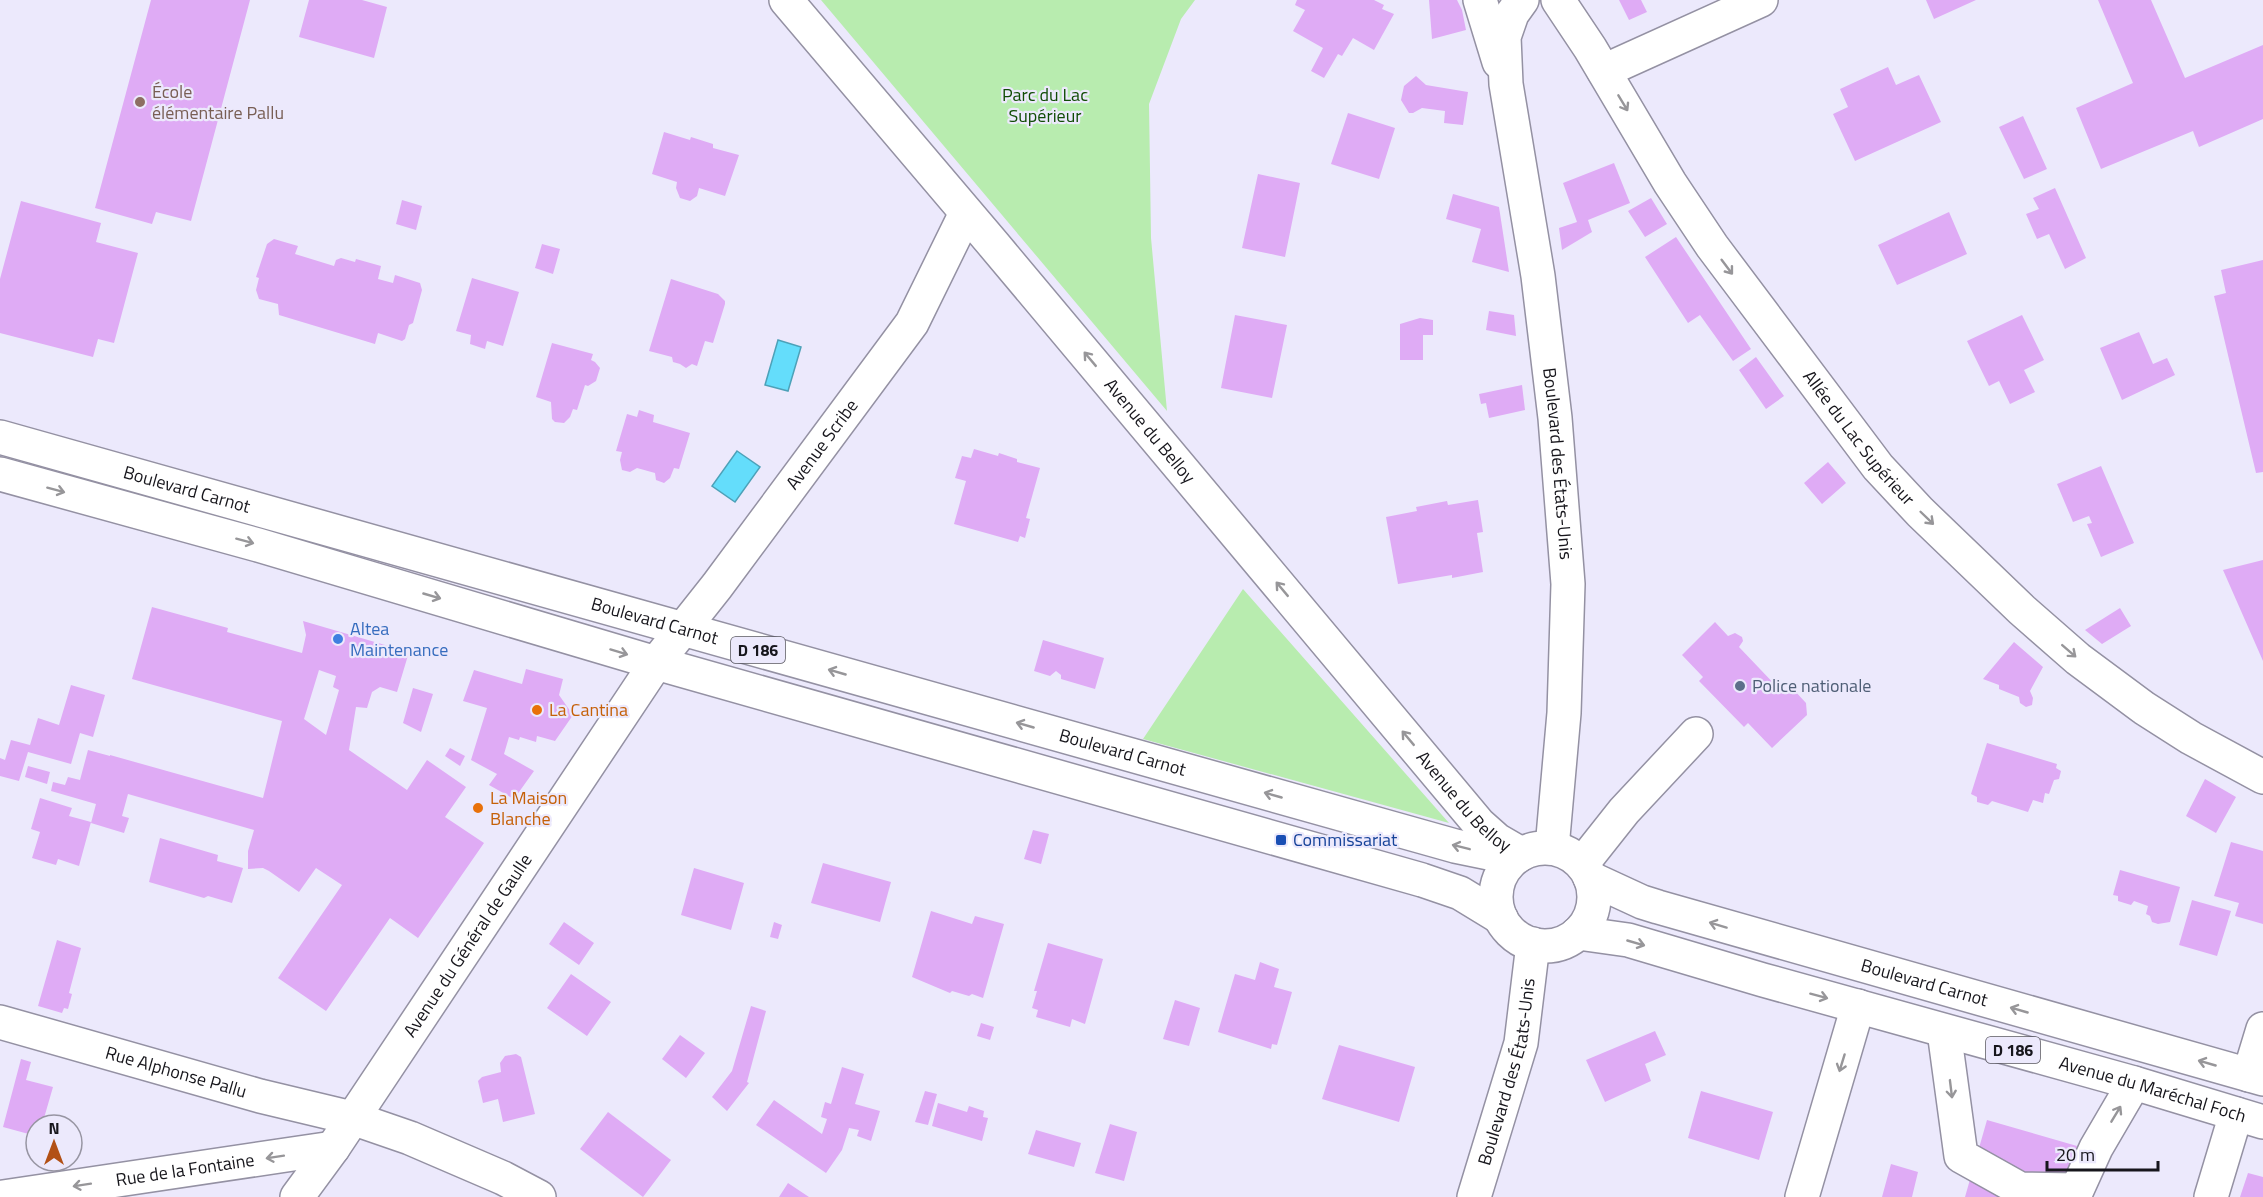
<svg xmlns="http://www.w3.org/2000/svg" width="2263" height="1197" viewBox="0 0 2263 1197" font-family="'Titillium Web',sans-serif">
  <rect width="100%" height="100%" fill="#ece9fc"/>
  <path fill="#b8ecaf" d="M821,0H1195L1181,19L1149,104L1151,238L1167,411Z
    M1243,589L1449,823L1143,739Z"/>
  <path fill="#64ddfb" stroke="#4da1b8" stroke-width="1.5" d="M778,340L801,347L788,391L765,385Z
    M737,451L760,467L735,502L712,486Z"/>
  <path fill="#dfabf5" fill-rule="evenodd" d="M151,0H250L191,221L156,212L152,224L95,208Z
    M309,0H362L387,7L374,58L299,37Z
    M1297,0H1374L1384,5L1382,9L1394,14L1374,50L1353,38L1342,56L1338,54L1324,78L1311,71L1323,48L1293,31L1305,10L1295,5Z
    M1429,0H1457L1462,10L1466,30L1432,39Z
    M1619,0H1641L1647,12L1629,20Z
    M1926,0H1976L1934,19Z
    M2098,0H2151L2185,78L2263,45V119L2199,147L2193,131L2101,169L2076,108L2133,83Z
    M1888,67L1896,85L1919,75L1941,122L1855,161L1833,114L1848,107L1840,89Z
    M1416,76L1426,85L1468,92L1463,125L1444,123L1445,111L1422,108L1413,113H1409L1401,100L1404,86Z
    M1348,113L1395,128L1379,179L1331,164Z
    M2023,116L2047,169L2024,179L1999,127Z
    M664,132L690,140L691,137L713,144V148L739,155L725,196L699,188L697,196L690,201L680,198L676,188L677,182L652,174Z
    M1614,163L1630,203L1588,220L1592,232L1562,250L1559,228L1577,222L1563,183Z
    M1258,174L1300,183L1285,257L1242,248Z
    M2055,188L2086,258L2065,269L2049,234L2037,239L2026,214L2039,209L2033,198Z
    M1453,194L1499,207L1509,272L1472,262L1481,229L1446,219Z
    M1651,198L1667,224L1645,237L1628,211Z
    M402,200L422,206L416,230L396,224Z
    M21,201L101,223L96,242L138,253L114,343L98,339L93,357L0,333V279Z
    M1949,212L1967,254L1897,285L1878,245Z
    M1676,237L1751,349L1733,361L1700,315L1688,323L1645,257Z
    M274,239L298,246L295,254L334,266L336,260L341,258L355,262L356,259L381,266L378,279L393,283L395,275L420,283L422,290L413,323L409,325L405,339L402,341L378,333L375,344L279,315L278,304L259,299L256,290L259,278L256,277L267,244Z
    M542,244L560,249L553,274L535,268Z
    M2263,260V472L2256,473L2214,296L2226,293L2221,270Z
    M472,278L519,292L503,346L487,341L485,349L470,344L471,335L456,331Z
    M671,279L718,294L725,301V304L713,343L705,341L697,366L692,364L686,368L680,364L673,362L672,357L649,351Z
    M1489,311L1514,315L1516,336L1486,330Z
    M1235,315L1287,325L1272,398L1221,388Z
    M2022,315L2044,360L2024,370L2035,392L2010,404L1999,381L1989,386L1967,341Z
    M1420,318L1433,320V335H1423V360H1400V324Z
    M2139,332L2153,364L2167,358L2175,375L2122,400L2100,348Z
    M552,343L593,354L591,360L595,362L600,368L596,381L588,386L585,385L577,410L573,409L570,417L564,423L555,422L552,419L551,402L536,397Z
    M1756,357L1784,396L1766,409L1739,370Z
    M1522,385L1525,410L1489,418L1486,403L1481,404L1479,394Z
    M639,410L654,415L653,422L690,433L679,469L674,468L670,478L664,483L656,480L655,473L637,468L630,472L622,470L620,460L622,452L616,451L627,414L637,417Z
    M974,449L998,456L999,453L1017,459V462L1040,468L1026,518L1030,519L1025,538L1020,536L1018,542L954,524L966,481L955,478L962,456L971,458Z
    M1828,462L1846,483L1822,504L1804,483Z
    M2101,466L2134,543L2101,557L2087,524L2092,523L2089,516L2073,522L2057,484Z
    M1478,500L1483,532L1477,533L1483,572L1452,578V575L1398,584L1386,517L1417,511L1416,507L1447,501L1448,505Z
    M2263,560V661L2223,570Z
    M152,607L228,628L227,632L302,653L306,635L303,621L409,652L397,692L380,687L372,692L367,708L356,707L349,750L407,790L427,760L466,787L445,817L484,843L418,938L390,918L326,1011L278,978L342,885L316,868L299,892L269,871L263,868L248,869V851L254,830L128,794L122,816L129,818L124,833L91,823L96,804L51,791L53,782L65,785L68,777L80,780L88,750L110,756V755L263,798L282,721L132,679ZM319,670L336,676L333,687L339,690L326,735L304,719Z
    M2120,608L2131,626L2102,644L2085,630Z
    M1715,622L1728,636L1735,633L1742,637L1743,641L1739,647L1782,692L1794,690L1806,703L1807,715L1772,748L1748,723L1744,727L1699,681L1703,677L1682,655Z
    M1043,640L1104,658L1095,689L1061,679V675L1056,671L1050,676L1034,671Z
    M2014,642L2043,667L2030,691L2033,698L2032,705L2026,707L2020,703L2019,697L1999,689V685L1983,679Z
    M526,669L563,679L559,695L573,715L555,741L537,736L536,742L520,737L519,740L509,737L504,754L534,771L514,799L489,785L497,774L471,760L487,708L463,701L474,670L522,684Z
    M71,685L105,695L93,737L80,733L71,764L28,752L19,781L0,776V758L5,760L11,740L30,745L38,718L59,725Z
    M413,688L433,694L421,732L403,723Z
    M1987,743L2057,764L2056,768L2061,771L2059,779L2054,780L2049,794L2045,793L2043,803L2033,800L2028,812L1992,801L1988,805L1977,802V797L1971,794Z
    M450,748L465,756L460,766L445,756Z
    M28,766L50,772L47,784L25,777Z
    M2205,779L2236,797L2216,833L2186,816Z
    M40,798L72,808L69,816L91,822L79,866L58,859L56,865L32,858L40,832L31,829Z
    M1033,830L1049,834L1041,864L1024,859Z
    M160,838L218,855L217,861L243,868L232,903L208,896L204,898L149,882Z
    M2231,842L2263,851V924L2235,916L2239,903L2214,896Z
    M823,863L891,882L880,922L811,903Z
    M694,868L744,883L731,930L681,915Z
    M2120,870L2180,887L2170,922L2158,924L2152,922L2150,916L2146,914L2148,906L2134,901L2131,905L2118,901V896L2113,895Z
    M2192,900L2231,911L2217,956L2179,945Z
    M931,911L972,924L975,916L1004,924L983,998L972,994L969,996L952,991L950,993L912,977Z
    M564,922L594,943L579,965L549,944Z
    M774,922L782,925L778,939L770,937Z
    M57,940L81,948L69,993L72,994L68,1009L64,1008L62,1013L38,1006Z
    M1048,943L1103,959L1085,1024L1072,1019L1070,1027L1036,1017L1038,1010L1032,1008L1037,991H1034Z
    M1260,962L1279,969L1274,987L1292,992L1277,1045L1272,1044L1271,1049L1218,1032L1235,974L1255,980Z
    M571,974L611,1002L587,1036L547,1008Z
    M1175,1000L1200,1008L1189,1046L1163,1039Z
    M751,1006L766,1011L747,1082L749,1083L727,1111L712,1097L732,1071Z
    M981,1023L994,1027L990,1040L977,1036Z
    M1655,1031L1666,1055L1645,1064L1651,1081L1605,1102L1586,1060Z
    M680,1035L705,1053L686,1078L662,1059Z
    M1339,1045L1415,1067L1399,1122L1322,1099Z
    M516,1054L521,1057L535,1114L503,1122L498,1099L483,1103L478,1081L482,1077L501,1072L500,1063L505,1056Z
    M21,1059L31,1062L26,1080L53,1087L42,1125H36V1136L3,1127Z
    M842,1067L864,1074L855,1104L880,1111L871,1141L857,1136L859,1130L849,1128L842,1150L826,1173L756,1125L774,1100L822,1134L827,1119L821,1117L825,1102L831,1104Z
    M925,1091L937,1094L928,1125L915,1122Z
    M1701,1091L1773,1112L1759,1160L1688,1138Z
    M938,1103L967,1112L969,1106L984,1111L983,1117L988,1118L982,1141L932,1126Z
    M608,1112L671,1160L643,1197L580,1149Z
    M1987,1120L2077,1146L2062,1197H1965Z
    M1110,1124L1137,1132L1124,1181L1095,1173Z
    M1036,1130L1081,1143L1074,1167L1028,1154Z
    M1891,1164L1918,1172L1912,1197H1882Z
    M2248,1173L2263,1177V1197H2240Z
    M788,1183L809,1197H779Z"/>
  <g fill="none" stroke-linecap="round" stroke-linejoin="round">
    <defs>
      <g id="minor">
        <path id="s1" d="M786,0L994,245L1479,824L1497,840L1521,854"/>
        <path d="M1480,0L1499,62"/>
        <path id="s2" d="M1522,0L1512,14L1504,37L1506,84L1538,276L1555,418L1568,584L1564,713L1552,848"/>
        <path id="s3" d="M1558,0L1590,48L1670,183L1712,246L1878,467L1920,512L2022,610L2078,659L2144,708L2191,738L2263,777"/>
        <path d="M1604,71L1761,0"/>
        <path d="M1582,864L1624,811L1696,734"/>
        <path id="s4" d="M0,1022L260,1096L352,1118L410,1138L503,1178L539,1197"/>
        <path d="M1944,1031L1961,1156L2020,1189L2077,1190L2096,1148L2134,1083"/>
        <path d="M2249,1075L2263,1029"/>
        <path id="s5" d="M3,1197L333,1148"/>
        <path id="s6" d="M297,1197L333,1148L656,663L717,586L912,323L966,213"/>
        <path id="s7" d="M1474,1197L1521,1043L1533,944"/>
        <path d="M1802,1197L1858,1006"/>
        <path d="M2211,1197L2236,1114"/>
      </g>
      <g id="major">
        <path id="s8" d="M0,437L1455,846L1494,854L1518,856"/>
        <path d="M0,474L258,545L656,663L1422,880L1460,893L1501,918"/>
        <circle cx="1545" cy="897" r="49"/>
        <path id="s9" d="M1590,878L1642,902L1658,907L2263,1079"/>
        <path id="s10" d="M1578,933L1628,940L1763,980L2134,1083L2263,1122"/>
      </g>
    </defs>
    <use href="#minor" stroke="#9491a3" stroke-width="36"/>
    <use href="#major" stroke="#9491a3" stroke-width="36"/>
    <use href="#minor" stroke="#fff" stroke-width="33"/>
    <use href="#major" stroke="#fff" stroke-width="33"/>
  </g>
  <defs><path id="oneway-shaft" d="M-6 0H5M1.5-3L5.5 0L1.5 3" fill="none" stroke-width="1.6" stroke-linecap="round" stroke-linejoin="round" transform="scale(1.5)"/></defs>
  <g stroke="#979699">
    <use href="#oneway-shaft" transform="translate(1623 103) rotate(59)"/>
    <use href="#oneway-shaft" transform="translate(1727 267) rotate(53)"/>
    <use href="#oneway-shaft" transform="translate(1090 359) rotate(-130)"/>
    <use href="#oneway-shaft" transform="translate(56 490) rotate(15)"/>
    <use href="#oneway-shaft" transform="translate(1927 518) rotate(44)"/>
    <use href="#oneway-shaft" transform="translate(245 541) rotate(15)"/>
    <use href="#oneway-shaft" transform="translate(1282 589) rotate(-130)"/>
    <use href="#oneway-shaft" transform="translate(432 596) rotate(16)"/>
    <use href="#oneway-shaft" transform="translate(2069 651) rotate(41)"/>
    <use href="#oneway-shaft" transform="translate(619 652) rotate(17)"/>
    <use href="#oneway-shaft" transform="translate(837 672) rotate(-164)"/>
    <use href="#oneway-shaft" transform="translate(1025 725) rotate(-164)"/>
    <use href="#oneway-shaft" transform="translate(1408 738) rotate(-130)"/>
    <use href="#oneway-shaft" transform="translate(1273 795) rotate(-164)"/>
    <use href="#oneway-shaft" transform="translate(1461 847) rotate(-166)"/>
    <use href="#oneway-shaft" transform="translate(1718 925) rotate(-163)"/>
    <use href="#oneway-shaft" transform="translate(1636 943) rotate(16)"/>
    <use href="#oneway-shaft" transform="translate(1819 996) rotate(15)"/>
    <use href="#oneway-shaft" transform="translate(2019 1010) rotate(-164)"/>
    <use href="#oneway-shaft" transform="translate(1842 1063) rotate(107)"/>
    <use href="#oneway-shaft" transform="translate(2207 1063) rotate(-164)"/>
    <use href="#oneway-shaft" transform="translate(1951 1089) rotate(83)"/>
    <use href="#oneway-shaft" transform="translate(2116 1114) rotate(-59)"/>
    <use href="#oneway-shaft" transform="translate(275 1157) rotate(171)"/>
    <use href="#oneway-shaft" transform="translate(82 1185) rotate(171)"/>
  </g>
  <circle fill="#8d6e63" stroke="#ece9fc" stroke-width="2" cx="140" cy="102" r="6"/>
  <circle fill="#3f7fe0" stroke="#ece9fc" stroke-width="2" cx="338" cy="639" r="6"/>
  <circle fill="#5c6f8a" stroke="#ece9fc" stroke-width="2" cx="1740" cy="686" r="6"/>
  <g fill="#e8710a" stroke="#ece9fc" stroke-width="2">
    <circle cx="537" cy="710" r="6"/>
    <circle cx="478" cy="808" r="6"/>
  </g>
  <rect fill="#1a4fb4" stroke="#ece9fc" stroke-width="2" x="1275" y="834" width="12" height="12" rx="3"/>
  <g text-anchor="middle" stroke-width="4.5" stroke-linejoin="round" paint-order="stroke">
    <g fill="#ece9fc" stroke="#57555f" stroke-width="1.5">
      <rect x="731" y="637" width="54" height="26" rx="4.5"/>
      <rect x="1986" y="1037" width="54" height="26" rx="4.5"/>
    </g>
    <g font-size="16" font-weight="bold" fill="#17161c">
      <text x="758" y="656">D 186</text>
      <text x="2013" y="1056">D 186</text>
    </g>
    <g font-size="18" fill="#785e54" stroke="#ece9fc" text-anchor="start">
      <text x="152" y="98">École<tspan x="152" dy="21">élémentaire Pallu</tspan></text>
    </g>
    <g font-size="18" fill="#0f4c04" stroke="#ece9fc">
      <text x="1045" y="101">Parc du Lac<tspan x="1045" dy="21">Supérieur</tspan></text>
    </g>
    <g font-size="18" fill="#17161c" stroke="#ece9fc">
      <text dy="6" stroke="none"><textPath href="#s1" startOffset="564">Avenue du Belloy</textPath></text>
      <text dy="6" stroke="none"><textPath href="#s3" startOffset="532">Allée du Lac Supérieur</textPath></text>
      <text dy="6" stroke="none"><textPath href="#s6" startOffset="918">Avenue Scribe</textPath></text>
      <text dy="6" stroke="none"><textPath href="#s2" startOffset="472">Boulevard des États-Unis</textPath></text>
      <text dy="6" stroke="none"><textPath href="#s8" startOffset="194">Boulevard Carnot</textPath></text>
      <text dy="6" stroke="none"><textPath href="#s8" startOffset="680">Boulevard Carnot</textPath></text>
      <text dy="6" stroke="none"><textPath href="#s8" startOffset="1166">Boulevard Carnot</textPath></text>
      <text dy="6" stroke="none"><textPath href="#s1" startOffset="1050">Avenue du Belloy</textPath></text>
      <text dy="6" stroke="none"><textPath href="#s6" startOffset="304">Avenue du Général de Gaulle</textPath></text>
      <text dy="6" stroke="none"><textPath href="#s9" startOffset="351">Boulevard Carnot</textPath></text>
      <text dy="6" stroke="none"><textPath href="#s7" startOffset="130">Boulevard des États-Unis</textPath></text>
      <text dy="6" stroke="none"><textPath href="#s4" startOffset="183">Rue Alphonse Pallu</textPath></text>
      <text dy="6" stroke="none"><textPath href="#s10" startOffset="596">Avenue du Maréchal Foch</textPath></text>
      <text dy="6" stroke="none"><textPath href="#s5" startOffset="184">Rue de la Fontaine</textPath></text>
    </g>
    <g font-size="18" fill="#366cbe" stroke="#ece9fc" text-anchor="start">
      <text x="350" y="635">Altea<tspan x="350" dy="21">Maintenance</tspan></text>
    </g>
    <g font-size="18" fill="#4e5e75" stroke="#ece9fc" text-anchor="start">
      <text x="1752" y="692">Police nationale</text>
    </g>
    <g font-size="18" fill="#c56008" stroke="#ece9fc" text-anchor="start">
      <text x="549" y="716">La Cantina</text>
      <text x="490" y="804">La Maison<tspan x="490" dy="21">Blanche</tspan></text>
    </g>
    <g font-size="18" fill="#164399" stroke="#ece9fc" text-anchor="start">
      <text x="1293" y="846">Commissariat</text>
    </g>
  </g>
  <g transform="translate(54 1143)"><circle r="28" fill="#ece9fc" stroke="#9795a2" stroke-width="1.5"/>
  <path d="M0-4.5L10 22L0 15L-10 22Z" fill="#b25015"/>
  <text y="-9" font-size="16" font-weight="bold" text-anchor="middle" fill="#17161c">N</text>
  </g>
  <path d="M2047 1161v9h111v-9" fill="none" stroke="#17161c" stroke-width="3"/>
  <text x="2056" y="1161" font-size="18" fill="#17161c" stroke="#ece9fc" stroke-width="4.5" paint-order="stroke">20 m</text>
</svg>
